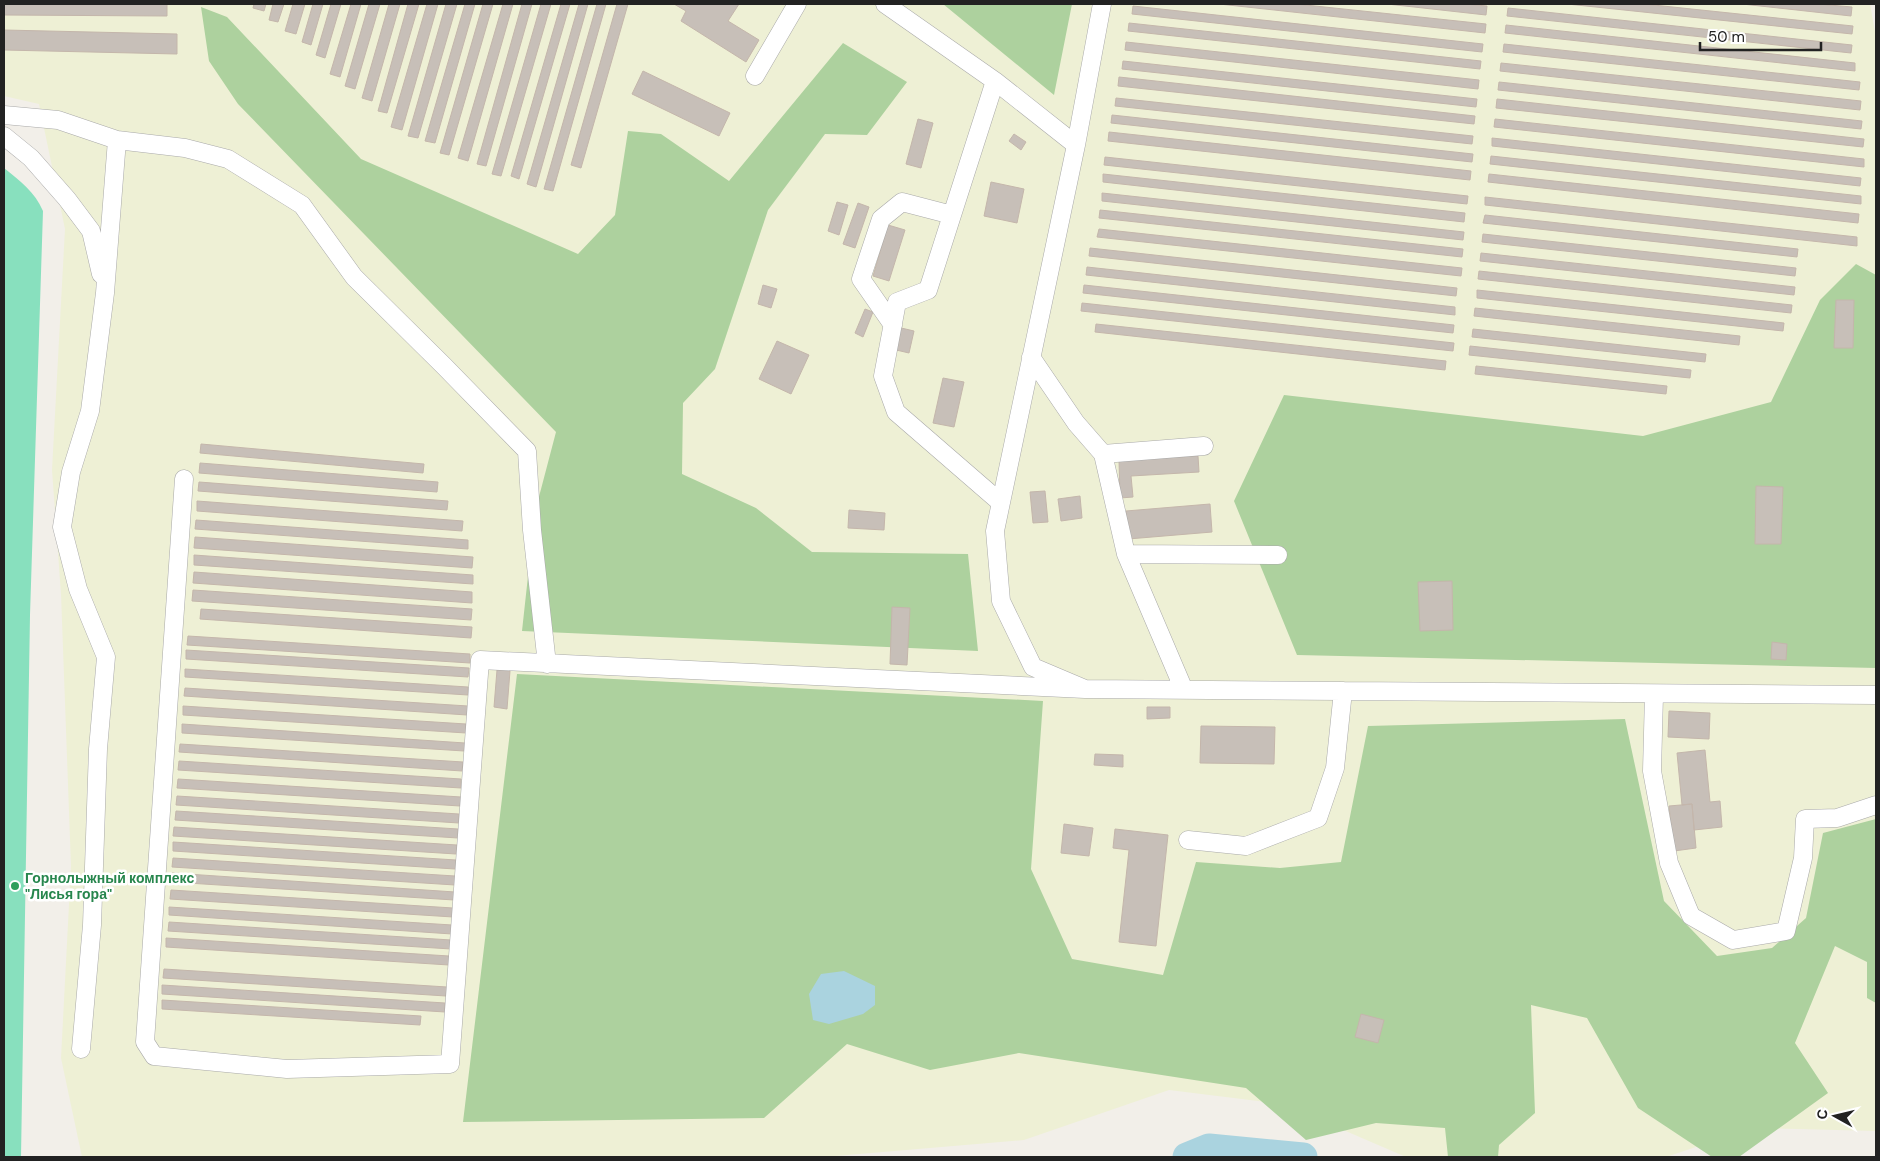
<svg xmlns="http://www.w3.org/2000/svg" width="1880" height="1161" viewBox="0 0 1880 1161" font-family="'DM Sans',sans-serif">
  <rect width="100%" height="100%" fill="#f2efe9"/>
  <path fill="#eef0d5" d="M4,4H1870L1876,37V1131L1753,1128L1666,1157H1406L1283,1104L1169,1090L1024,1140L824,1157H82L61,1058L71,866L61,594L52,470L65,229L39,104L4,96Z"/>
  <path fill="#add19e" d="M943,4H1072L1054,95Z
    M201,7L227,17L361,159L578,254L615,215L628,131L661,134L729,181L843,43L907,82L867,135L825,134L768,210L715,369L683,403L682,474L756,508L812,552L968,554L978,651L522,631L535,512L556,432L238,104L209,61Z
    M1856,264L1876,275V668L1297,655L1234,501L1284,395L1643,436L1771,402L1820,300Z
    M517,674L1043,701L1031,869L1072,959L1163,975L1196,862L1280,868L1341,862L1368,726L1625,719L1664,901L1717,956L1772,948L1806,918L1823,833L1876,819V1003L1867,998V962L1835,946L1795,1043L1828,1093L1739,1157H1712L1638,1108L1587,1018L1531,1005L1535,1113L1499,1145L1498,1157H1448L1445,1128L1376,1123L1306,1140L1246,1088L1019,1053L930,1070L847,1044L764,1118L463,1122Z"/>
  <path fill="#88e0be" d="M4,168C20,181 35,192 43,211L30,615L21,1157H4Z"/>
  <path fill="#aad3df" d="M844,971L875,986V1005L863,1014L829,1024L813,1020L809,994L821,974Z"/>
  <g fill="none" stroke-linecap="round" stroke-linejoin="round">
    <path stroke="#aad3df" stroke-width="29" d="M1187,1157L1209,1148L1303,1157"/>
  </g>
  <path fill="#c7bfb8" stroke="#c4b6ab" d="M4,4H167V16L4,15Z
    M254,4H266L264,11L253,8Z
    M273,4H284L278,22L269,20Z
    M293,4H305L296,34L285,31Z
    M313,4H323L311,45L302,42Z
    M331,4H341L325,58L316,55Z
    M351,4H361L340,77L330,74Z
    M369,4H380L355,89L345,86Z
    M389,4H400L372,101L362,98Z
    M408,4H419L387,113L378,111Z
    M427,4H438L402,130L391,127Z
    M446,4H457L418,138L408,136Z
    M465,4H475L435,143L425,141Z
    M483,4H493L449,155L440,153Z
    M503,4H513L468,161L458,158Z
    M522,4H532L486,166L477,164Z
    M541,4H551L501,176L492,174Z
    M561,4H570L519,179L511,176Z
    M579,4H588L536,187L527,184Z
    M597,4H606L553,191L544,189Z
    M617,4H628L581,168L571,165Z
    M674,4H739L728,21L759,40L746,62L681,21L686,11Z
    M1219,4H1296L1486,24L1485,33Z
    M1387,4H1465L1487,6L1486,15Z
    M1567,4H1644L1853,26L1852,34Z
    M1742,4H1818L1852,7L1851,16Z
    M1133,6L1483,44L1482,52L1132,14Z
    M1508,8L1852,45L1851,53L1507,16Z
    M1129,23L1481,61L1480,69L1128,31Z
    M1506,25L1855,63V71L1505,33Z
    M4,30L177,34V54L4,50Z
    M1126,42L1479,80L1478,89L1125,50Z
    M1504,44L1860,82L1859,90L1503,52Z
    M1123,61L1477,99L1476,107L1122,69Z
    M1501,63L1861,101L1860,110L1500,71Z
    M643,71L730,113L719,136L632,94Z
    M1119,77L1475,116L1474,124L1118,86Z
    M1499,82L1862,121L1861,129L1498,90Z
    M1116,98L1473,136L1472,144L1115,106Z
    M1497,99L1864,139L1863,147L1496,108Z
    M1112,115L1473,154L1472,162L1111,123Z
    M918,119L933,123L921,168L906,164Z
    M1495,119L1864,159V167L1494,127Z
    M1109,132L1471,171L1470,180L1108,141Z
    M1014,134L1026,142L1021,150L1009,141Z
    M1492,138L1861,178L1860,186L1492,146Z
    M1491,156L1861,196V204L1490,164Z
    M1105,157L1468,196L1467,204L1104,165Z
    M1103,174L1465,213L1464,222L1103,182Z
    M1489,174L1859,214L1858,223L1488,182Z
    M991,182L1024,189L1017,223L984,216Z
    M1102,193L1464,232L1463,240L1102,201Z
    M1485,197L1857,237V246L1485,205Z
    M837,202L848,205L839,235L828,231Z
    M858,203L869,207L855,248L843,244Z
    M1100,210L1463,249L1462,257L1099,218Z
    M1485,215L1798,249L1797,257L1483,223Z
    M888,225L905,230L889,281L873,276Z
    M1099,229L1462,268L1461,276L1097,237Z
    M1483,234L1796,268L1795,276L1482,242Z
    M1090,248L1457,288L1456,296L1089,256Z
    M1481,253L1795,287L1794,295L1480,261Z
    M1087,267L1455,307V315L1086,275Z
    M1479,271L1792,305L1791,313L1478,279Z
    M763,285L777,289L771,308L758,304Z
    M1084,285L1454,325L1453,333L1083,293Z
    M1477,290L1784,323L1783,331L1477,298Z
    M1836,300H1854L1853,348H1834Z
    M1082,303L1454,343L1453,351L1081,311Z
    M1475,308L1740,336L1739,345L1474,316Z
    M865,309L873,312L863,337L855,333Z
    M1096,324L1446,361L1445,370L1095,332Z
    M897,327L914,331L909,353L892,349Z
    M1473,329L1706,354L1705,362L1472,337Z
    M777,341L809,355L791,394L759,379Z
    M1470,346L1691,370L1690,378L1469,355Z
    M1476,366L1667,386L1666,394L1475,374Z
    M943,378L964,382L954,427L933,423Z
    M201,444L424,464L423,473L200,453Z
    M1198,456L1199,472L1131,476L1133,497L1120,498L1119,460Z
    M200,463L438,482L437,492L199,473Z
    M199,482L448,501L447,510L198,491Z
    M1756,486L1783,487L1781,544H1755Z
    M1045,491L1048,522L1033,523L1030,492Z
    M1080,496L1082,518L1061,521L1058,499Z
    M197,501L463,521L462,531L197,511Z
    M1210,504L1212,532L1128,539L1126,511Z
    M849,510L885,513L884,530L848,528Z
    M196,520L468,540V549L195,529Z
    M195,537L473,557L472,568L194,548Z
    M194,555L473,575V584L194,565Z
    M194,572L472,592V603L193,583Z
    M1452,581L1453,630L1420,631L1418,582Z
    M193,590L472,609L471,620L192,601Z
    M892,607L910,608L907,665L890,664Z
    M201,609L472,627L471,638L200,619Z
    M188,636L470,654V663L187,645Z
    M1772,642L1787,644L1786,660L1771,659Z
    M186,650L469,668L468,677L186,659Z
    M185,669L468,687V695L185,677Z
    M497,670L510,671L507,709L494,707Z
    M185,688L468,706L467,715L184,696Z
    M183,706L466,724V733L183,715Z
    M1147,707H1170V718L1147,719Z
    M1669,711L1710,713L1709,739L1668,737Z
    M182,724L465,743L464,751L182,733Z
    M1201,726L1275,727L1274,764L1200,763Z
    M180,744L463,762L462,771L179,752Z
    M1705,750L1710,802L1720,801L1722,827L1694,830L1692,804L1682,805L1677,753Z
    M1095,754L1123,755V767L1094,765Z
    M179,761L461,779V788L178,770Z
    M178,779L461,797L460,806L177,788Z
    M177,796L459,814V823L176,805Z
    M1692,804L1696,848L1674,851L1669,806Z
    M176,811L458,829V838L175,820Z
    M1064,824L1093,828L1089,856L1061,853Z
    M174,827L457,845L456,854L173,836Z
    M1115,829L1168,835L1156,946L1119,942L1129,850L1113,848Z
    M173,842L456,860L455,869L173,851Z
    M173,858L455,876V885L172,867Z
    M172,873L455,892L454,900L172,882Z
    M171,890L453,908V917L170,899Z
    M169,907L452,925V934L169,915Z
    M169,922L451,940V949L168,931Z
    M166,938L449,956V965L166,947Z
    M164,969L447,987L446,996L163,978Z
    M162,985L445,1003V1012L162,994Z
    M162,1000L421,1016L420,1025L162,1009Z
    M1361,1014L1384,1020L1378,1043L1355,1037Z"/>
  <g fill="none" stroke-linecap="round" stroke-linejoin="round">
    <defs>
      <path id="minor" d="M885,4L995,81L1076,145
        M1102,4L1076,145L995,531L1001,601L1033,667L1085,689L1876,695
        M755,76L797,4
        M995,81L928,290L897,302L883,376L896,412L1001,503
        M4,115L58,120L117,140
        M4,136L31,158L67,199L91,231L101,274
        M893,325L861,279L881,219L902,202L952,215
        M1031,357L1076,423L1103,454L1204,446
        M1103,454L1126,554L1184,690
        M184,479L145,1042L154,1056L287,1069L450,1064L480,660L1085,689
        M1126,554L1278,555
        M1654,695L1652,771L1669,863L1691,916L1733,940L1786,931L1803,858L1805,819L1837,818L1876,805
        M1188,840L1246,846L1318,818L1335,768L1343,691
        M81,1049L92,925L98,749L106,657L78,589L62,527L71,472L90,411L105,293L117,140L185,148L228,159L302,205L354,277L444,366L527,451L532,530L547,664"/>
    </defs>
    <use href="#minor" stroke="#a9a9a9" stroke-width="19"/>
    <use href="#minor" stroke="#fff" stroke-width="18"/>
  </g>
  <circle fill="#2e9e5b" stroke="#fff" stroke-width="2" cx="15" cy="886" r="5"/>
  <g text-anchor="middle" stroke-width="5" stroke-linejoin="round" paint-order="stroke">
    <g font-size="14" font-weight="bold" fill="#27864d" stroke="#fff" text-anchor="start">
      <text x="25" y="883">Горнолыжный комплекс<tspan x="25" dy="16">"Лисья гора"</tspan></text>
    </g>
  </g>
  <rect width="1880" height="1161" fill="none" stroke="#222222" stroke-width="10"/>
  <g transform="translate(1835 1116) rotate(278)" stroke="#ffffff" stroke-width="4" paint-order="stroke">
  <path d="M0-4L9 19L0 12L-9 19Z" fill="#222222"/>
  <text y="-8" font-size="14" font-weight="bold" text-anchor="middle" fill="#222222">С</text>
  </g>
  <path d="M1700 42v8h121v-8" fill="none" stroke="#222222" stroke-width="2.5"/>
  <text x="1708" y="42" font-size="15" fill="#222222" stroke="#ffffff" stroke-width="4" paint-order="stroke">50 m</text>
</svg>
